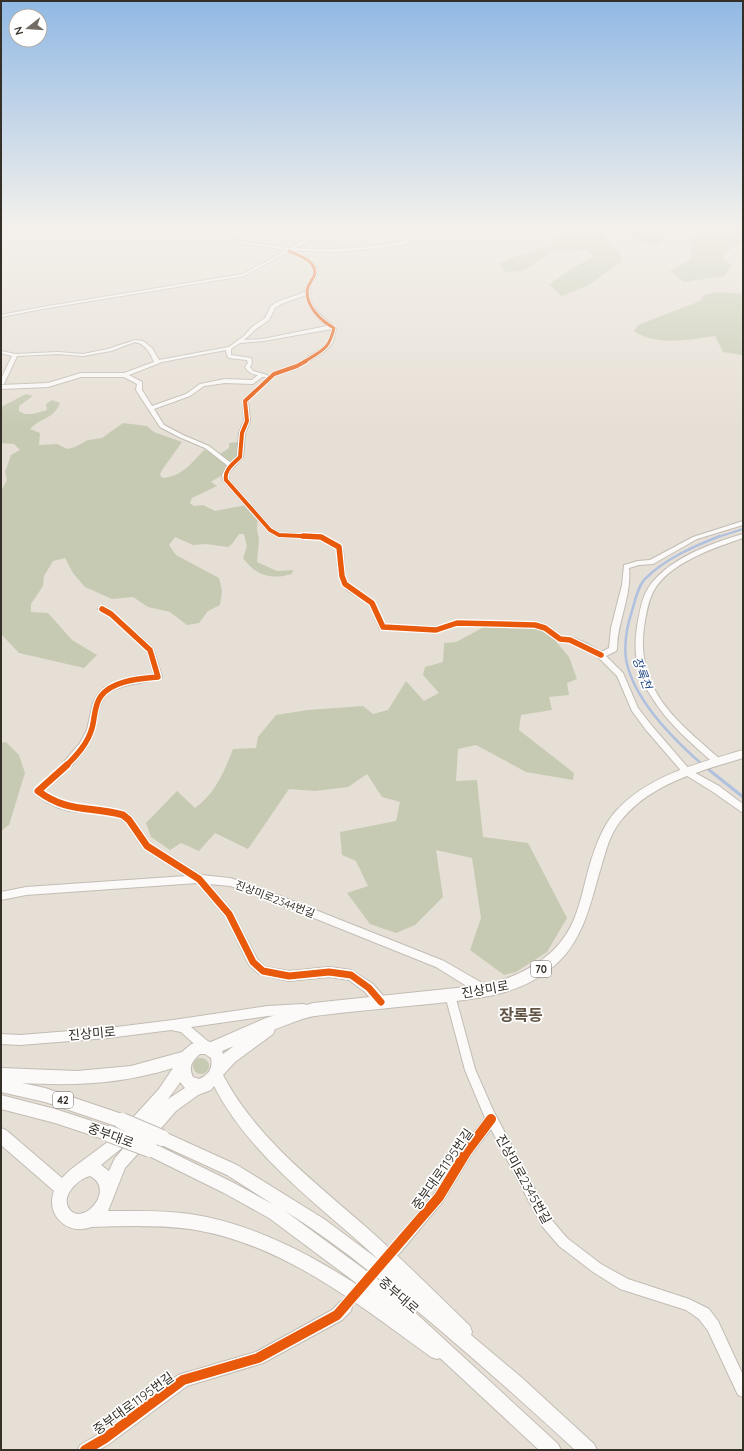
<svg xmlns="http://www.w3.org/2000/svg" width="744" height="1451" viewBox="0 0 744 1451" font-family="Quicksand,'Noto Sans KR',sans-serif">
  <rect width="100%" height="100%" fill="#e6dfd5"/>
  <path fill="#dcd4c4" d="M408,226H450L425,235L405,230Z"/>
  <path fill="#c6cab2" d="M566,226H592L619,251L622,261L589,285L562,296L549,285L566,272L593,257L587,249L569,251L555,250L523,271L504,272L499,263L550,245Z
    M606,226H695L682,231H667L661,244L647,245L623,233L606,229Z
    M701,226H743V243C734,244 728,251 723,258L731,265L725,276L684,282L670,271L691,259L692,238L713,233Z
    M717,292L743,294V355L723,352L715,336C691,340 654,346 634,331L638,325L700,301L704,295Z
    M26,394L33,396L19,406V411L25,414H33L47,410L46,404L52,400L60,403C53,420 41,417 30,429L40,433L39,445L57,444L67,449L75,447L88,440L102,438L123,423L147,426L154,432L182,442L162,470L160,475L163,478C182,476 191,464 204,450L220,454L229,448V443L238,442L245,445C245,467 227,471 211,482L217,486L192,498L190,503L194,506L203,505L215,511L251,504L258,513L257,529L259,540L257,562L277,571L293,570L292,574C271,580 256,576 243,558L247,546L244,534H239L232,544L228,547L206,544L193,545L175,537L169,545L176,555L219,578L222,591L220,605L208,611L199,623L187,625L170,612L148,607L133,597L112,599L85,587L73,573L65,558L53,561L44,576L43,586L31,604V612L48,613L72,640L97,655L84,668L19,653L1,634V491L7,480L5,472L11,455L20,450L14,444L1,443V407Z
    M508,625H535L553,638L569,657L577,679L567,683L569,695L549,697L552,710L521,715L519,730L574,773L573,780L526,772L476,745L458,749L456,781L477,780L483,837L528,843L567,918L547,952L516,972L504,975L470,950L481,918L472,858L436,850L443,897L415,925L396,933L370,924L347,893L368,886L356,861L342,855L340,832L396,821L400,802L382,797L367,774L348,787L315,791L289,789L248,849L215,833L199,851L181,843L170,850L151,837L146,823L177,791L195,808C215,794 224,772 233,749L256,748L258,737L276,715L308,710L363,706L373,714L388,710L406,681L424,701L439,693L423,675L425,667L443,662L444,643L456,642L486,626Z
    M6,742L19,755L25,773L9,825L1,831V743Z
    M193 1066a8 8 0 1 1 16 0a8 8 0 1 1-16 0Z"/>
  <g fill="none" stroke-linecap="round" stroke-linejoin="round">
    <path stroke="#afc1df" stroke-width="2" d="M718,537L743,529"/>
    <path stroke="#afc1df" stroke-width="2.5" d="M704,766C674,740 633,700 626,659C624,643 627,626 632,611C635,601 638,585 646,578C666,558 695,546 720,536"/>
    <path stroke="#afc1df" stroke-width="3" d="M703,765L743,797"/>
    <defs>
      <path id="minor" d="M167,226H176L245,242L291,248L305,240L326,232L330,226H334L328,234L307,242L296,248C333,251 371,248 407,240C416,238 425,236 434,233C441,230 447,226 455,226C422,245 366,251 328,252C316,252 303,250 291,251L309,259L317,268C319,275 314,279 311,285C303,304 324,318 336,328L333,342L325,351L299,367L276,375L250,398L248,401L250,421L245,433L243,457L231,470L228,475L229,480L272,529L280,533L321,535L341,546L343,551L345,576L348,583L374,601L385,625L436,627L457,621L535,623L548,626L562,637L573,638L588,644L601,652L609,648L611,628L622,585L624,565L638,561L650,560L693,537L743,521V525L697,539L653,564L639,565L629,568C632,596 617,622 617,649L616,651L606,656L623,673L638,708L652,726L690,770L719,786L743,804V813L713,792L684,774L646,730L632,711L617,676L598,657L582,648L569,642L557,641L542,630L535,627L457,625L436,633L380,629C376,621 374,610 368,603C360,595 346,594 341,582C336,572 339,559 336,548L320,539L279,537L268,531L223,480L222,475L228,466L205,448L179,437L160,427L136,390L137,384L124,377H81L48,387L1,389V379L12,356L1,353V351L15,354L58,352L83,354L108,349L135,340L143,341L152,348L159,360L229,347L244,336L252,327L265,318L271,306L277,302L305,292C306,286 309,283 312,277C319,263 299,257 288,252L244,276L42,309L1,317V315L42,307L243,274L287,250L245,244ZM306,295C308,308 317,318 327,326L263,339L244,340L256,329L269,320L275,308L281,304ZM332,329L329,342L321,349L295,365L272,373L243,400L244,421L239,433L237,457L231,463L209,446L183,435L164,425L154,409L190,396L204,386L225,383L253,384L262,377H267V375L253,371L250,367L252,363L251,358L231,355V349L240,343L263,341ZM135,342C146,344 150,353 154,362L124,373H81L48,383L1,385L4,384L17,356L58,354L83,356L111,351ZM226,350L227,355L229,358L247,360L248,363L245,367C248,372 251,374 258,375L252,380L225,379L200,384L186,394L152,406L142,390V382L129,375L162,362Z
        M743,534V538C714,548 668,563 653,592C648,602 646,615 644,627C641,649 644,672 656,692C671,719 698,739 721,760L722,762L721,764H715C692,744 667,723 651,696C637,675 633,651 637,627C639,615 641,602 646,592C662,561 711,543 743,534Z
        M100,607H104L113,612L153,648L162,677C157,682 122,683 110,692C95,702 99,724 91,739C80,760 62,776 44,791L52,796L69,803L111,808L126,812L132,817L150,843L201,875L230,878L255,886L444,961L489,987L490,991L489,995L485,996L481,995L436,967L254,894L230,886L209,884L232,911L257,959L265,967L289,971L329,967L351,970L373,984L385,998L386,1002L385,1006L381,1007L377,1006L365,992L349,980L329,977L289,981L259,974L249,965L226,917L197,883L26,895L1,900V892L26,887L186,876L144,849L126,823L120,818L100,814L69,811L59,808L46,802L35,794L34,791L62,764L80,743L87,730L93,703L98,694L104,688L120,681L154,675L147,651L109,616L98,609Z
        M450,990L454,991L455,995L475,1069L493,1110L550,1218L567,1238L601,1264L628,1279L689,1299L709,1309L718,1321L743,1375V1397L738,1395L708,1331L699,1319L686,1310L620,1289L593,1272L559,1246L542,1226L491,1129L471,1155L443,1201L399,1254L395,1256L391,1254L389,1250L391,1246L435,1193L463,1147L485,1118L465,1070L445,995L446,991Z
        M303,1004L307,1005L308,1009L307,1013L303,1014L268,1016L191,1027L210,1043L211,1047L210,1051L206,1052L202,1051L181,1032L171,1030L108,1038L20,1045L1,1044V1034L20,1035L108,1028L173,1020L268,1006Z
        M346,1300L351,1301L352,1306L351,1311L342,1320L263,1363L187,1386L109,1444L99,1450H78L80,1445L99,1434L178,1375L256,1352L332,1310L341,1301Z"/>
      <path id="major" d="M743,750V758C700,771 648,784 619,823C610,835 606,850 602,864C590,903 584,944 549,970C515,997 471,999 429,1004C391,1008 353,1011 315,1016C301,1018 288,1025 275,1029L273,1034L235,1062L223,1075C256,1138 314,1181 366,1227C402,1259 436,1293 470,1326L472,1332L471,1335L521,1377L594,1444L597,1450H575C529,1407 482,1366 434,1325C387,1285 338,1244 285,1211L383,1283L558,1444L561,1450H539L440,1358L437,1359L431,1357C358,1304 282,1243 190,1229C158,1225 124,1226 91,1227C68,1236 45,1215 54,1191L1,1145V1128L6,1130L62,1178L70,1170L109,1141L55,1123L1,1109V1095L55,1109L110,1127L115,1129L117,1134L124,1127L122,1128L45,1102L1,1092V1068L77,1071L131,1066L182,1052L190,1045L200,1040L211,1042L266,1018L313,1003L485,985C525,975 562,955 576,914C582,898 585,881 590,864C596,845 603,825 616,811C649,775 699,763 743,750ZM234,1046L223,1054L222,1051ZM200,1054H205L211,1058C213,1068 209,1075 199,1079L193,1077C188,1067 192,1061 200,1054ZM173,1068L159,1089L128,1123L129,1121L127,1116L122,1114L45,1088L22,1083C76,1086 122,1084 173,1068ZM180,1082L185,1088L168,1099L179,1084ZM214,1086C251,1158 321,1206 379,1260L324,1219L237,1165L162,1131L157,1133L155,1138L157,1143L227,1175L274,1205L234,1183L155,1144L150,1142L148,1143L176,1111L198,1095L211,1090ZM128,1143L115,1158L109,1171L101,1165ZM143,1148L145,1154L224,1193L269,1218L371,1294C316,1257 256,1224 190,1214C163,1210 135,1211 108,1211L125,1168ZM90,1176C116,1189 84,1226 70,1210C59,1197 78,1179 90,1176Z"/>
    </defs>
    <use href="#minor" stroke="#c2bcb4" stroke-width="2"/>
    <use href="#major" stroke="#c2bcb4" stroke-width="2"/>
    <use href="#minor" fill="#fbfaf9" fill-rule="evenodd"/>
    <use href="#major" fill="#fbfaf9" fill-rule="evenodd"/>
    <defs>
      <path id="major-bridge" d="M122,1121L162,1138
        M110,1134L150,1149"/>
    </defs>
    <use href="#major-bridge" stroke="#c2bcb4" stroke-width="18" stroke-linecap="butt"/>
    <use href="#major-bridge" stroke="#fbfaf9" stroke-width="16"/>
    <defs>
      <path id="cycleway-far4" d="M289,251C299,256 315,260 315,273C314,278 310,282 308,287C303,304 321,321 334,328C329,350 322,350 304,362"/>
      <path id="cycleway-far3" d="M306,361L297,366L274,374L245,401L247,421L242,433L240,457C233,464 224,470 226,480L270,530L279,535L321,537"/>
      <path id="cycleway-far2" d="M303,536L321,537L339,547L342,576L345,584L372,603L383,627L436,630L457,623L535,625L545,628L560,639L570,640L601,655
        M66,766C77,755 88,743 92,728C95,718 94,705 101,696C113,680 140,679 158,677L150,650L111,614L102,609"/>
      <path id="cycleway-far1" d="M67,765L38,791C67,813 90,806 123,815L129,820L147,846L199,879L229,914L253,962L263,971L289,976L329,972L351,975L369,988L381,1002"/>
      <path id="cycleway" d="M85,1450L104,1439L183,1380L258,1358L337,1315L439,1197L467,1151L491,1119"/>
    </defs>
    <use href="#cycleway-far4" stroke="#fff" stroke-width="4.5"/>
    <use href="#cycleway-far3" stroke="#fff" stroke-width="6"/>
    <use href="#cycleway-far2" stroke="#fff" stroke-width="8"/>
    <use href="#cycleway-far1" stroke="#fff" stroke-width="10"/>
    <use href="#cycleway" stroke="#fff" stroke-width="12"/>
    <use href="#cycleway-far4" stroke="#e8590c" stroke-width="3"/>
    <use href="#cycleway-far3" stroke="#e8590c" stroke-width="4"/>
    <use href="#cycleway-far2" stroke="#e8590c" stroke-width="5.5"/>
    <use href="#cycleway-far1" stroke="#e8590c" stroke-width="7"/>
    <use href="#cycleway" stroke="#e8590c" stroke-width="10"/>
  </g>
  <linearGradient id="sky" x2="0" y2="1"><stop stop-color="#91b9e4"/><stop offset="0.53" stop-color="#f4f1ec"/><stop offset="1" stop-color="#f4f1ec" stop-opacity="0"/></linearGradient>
  <rect width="744" height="429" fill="url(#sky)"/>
  <g text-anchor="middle" stroke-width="3.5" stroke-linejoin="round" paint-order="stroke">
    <g fill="#fff" stroke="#716d68" stroke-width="1">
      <rect x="531" y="961" width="20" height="16" rx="3"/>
      <rect x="53" y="1092" width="20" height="16" rx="3"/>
    </g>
    <g font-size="10" font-weight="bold" fill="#342f27">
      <text x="541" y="973">70</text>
      <text x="63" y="1104">42</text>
    </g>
    <g font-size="11" fill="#342f27" stroke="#fff">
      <text transform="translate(275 899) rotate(21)" y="4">진상미로2344번길</text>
    </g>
    <g font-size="12" font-style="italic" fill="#284c86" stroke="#fff">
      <text transform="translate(642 673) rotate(70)" y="4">장록천</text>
    </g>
    <g font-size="13" fill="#342f27" stroke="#fff">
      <text transform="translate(485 989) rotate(-10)" y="5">진상미로</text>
      <text transform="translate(92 1033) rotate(-5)" y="5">진상미로</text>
      <text transform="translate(111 1135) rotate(20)" y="5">중부대로</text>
      <text transform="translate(442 1169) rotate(-55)" y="5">중부대로1195번길</text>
      <text transform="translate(524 1179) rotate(61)" y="5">진상미로2345번길</text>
      <text transform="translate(399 1295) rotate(41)" y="5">중부대로</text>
      <text transform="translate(133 1403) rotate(-36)" y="5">중부대로1195번길</text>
    </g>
    <g font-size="16" font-weight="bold" fill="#625545" stroke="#fff">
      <text x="521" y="1021">장록동</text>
    </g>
  </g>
  <rect width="744" height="1451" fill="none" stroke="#342f27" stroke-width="4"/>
  <g transform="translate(28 28) rotate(253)"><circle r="19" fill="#ffffff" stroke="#aeaca9"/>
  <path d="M0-3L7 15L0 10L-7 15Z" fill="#726d64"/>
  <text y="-6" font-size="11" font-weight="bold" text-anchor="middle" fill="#342f27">N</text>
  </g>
</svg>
